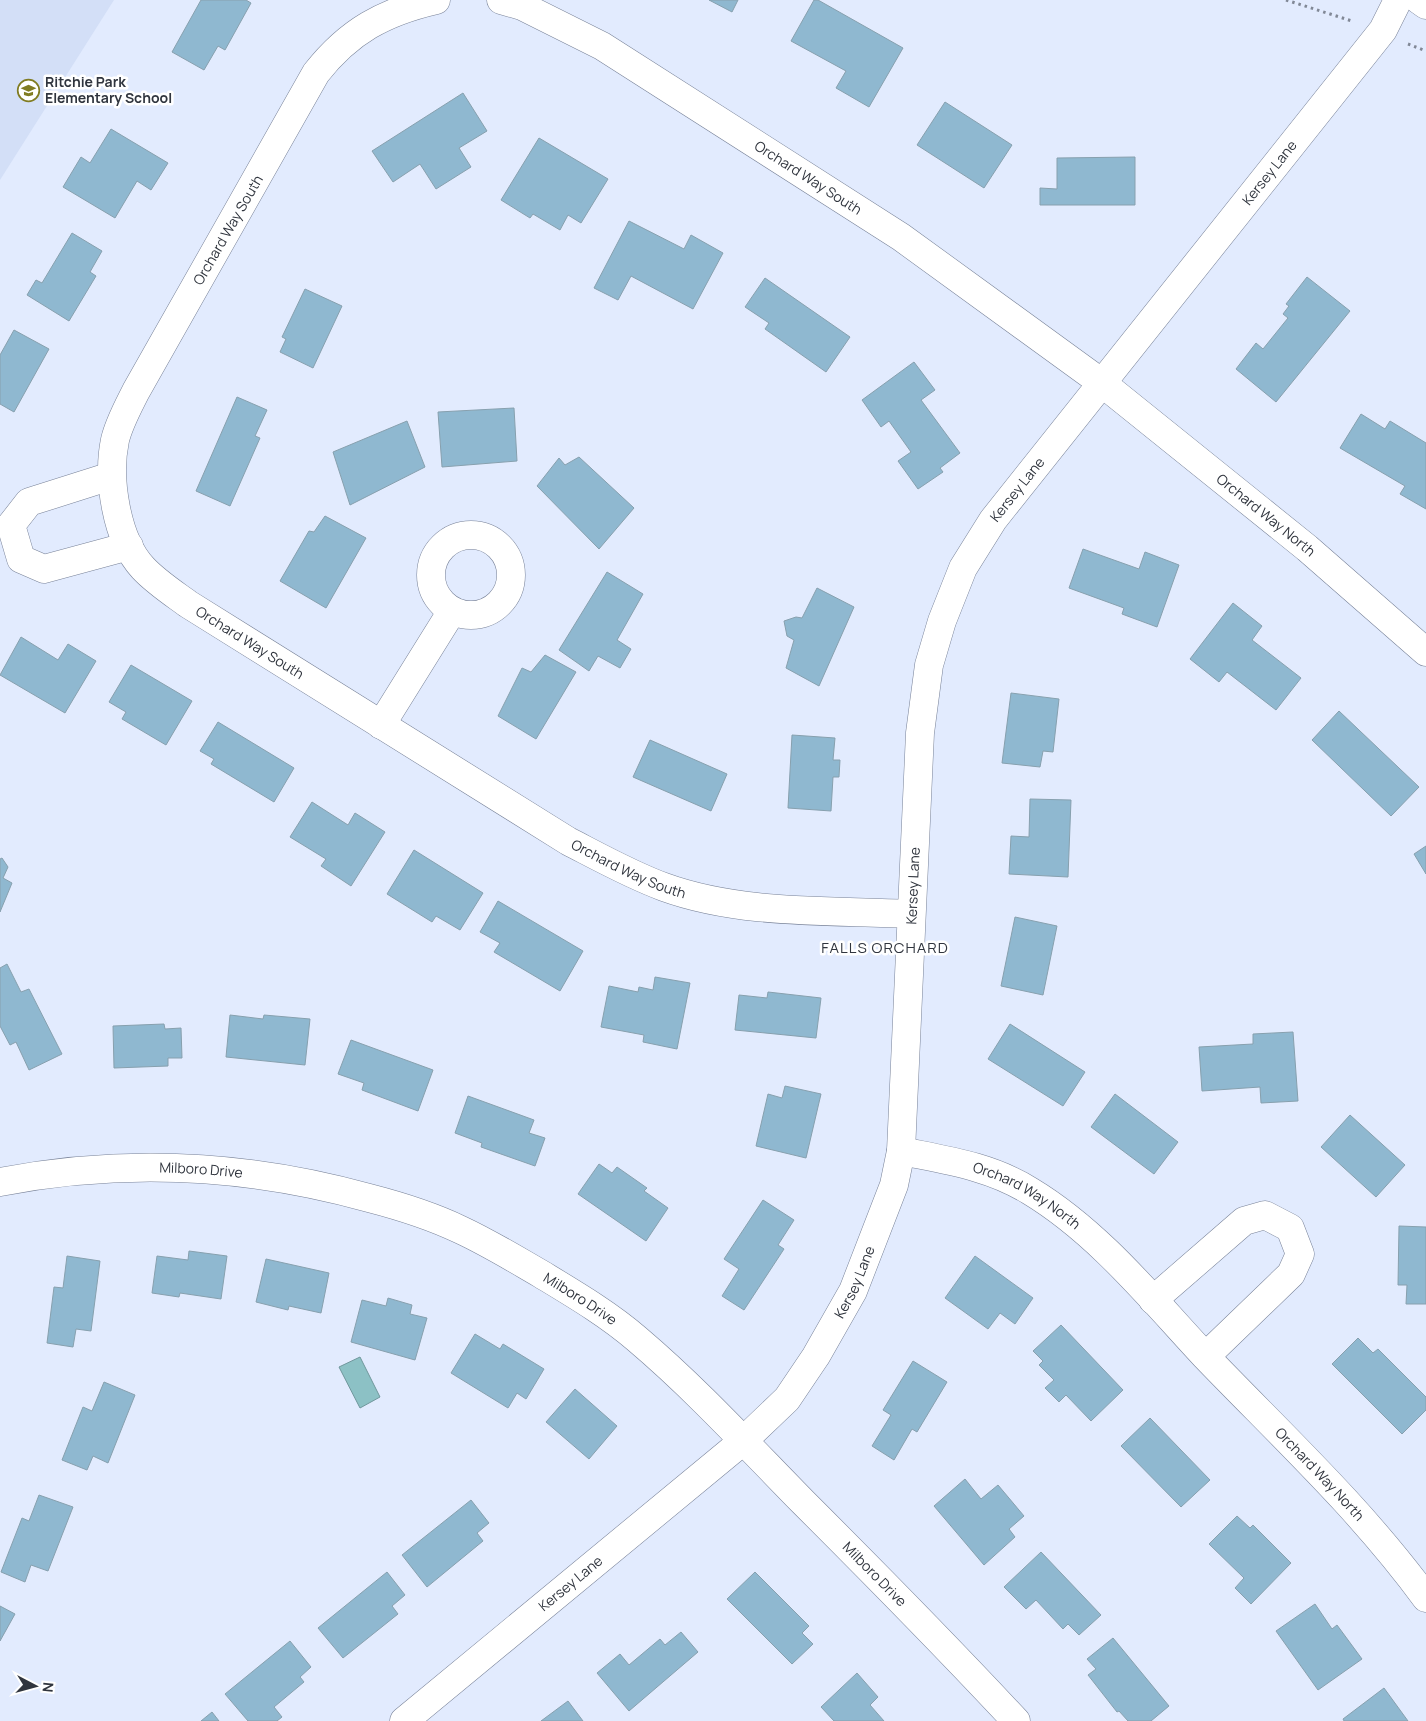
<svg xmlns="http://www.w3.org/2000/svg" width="1426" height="1721" viewBox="0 0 1426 1721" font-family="Manrope,sans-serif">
  <rect width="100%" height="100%" fill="#e2ebfe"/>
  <path fill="#d3dff7" d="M0,0H114L0,180Z"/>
  <path fill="#8cc1c5" stroke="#70979c" d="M360,1357L380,1397L360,1408L339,1367Z"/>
  <path fill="#8fb8d0" stroke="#87a0ae" d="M201,0H246L251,3L225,50L218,46L204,70L172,52Z
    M709,0H738L732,12Z
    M814,0H818L903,48L869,107L836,88L846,71L791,41Z
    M463,93L487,131L459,148L471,167L436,189L420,164L393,182L372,151Z
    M945,102L1012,145L984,188L917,145Z
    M111,129L168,163L151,190L137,181L115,218L63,187L81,157L90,163Z
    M539,138L608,179L581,223L568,215L560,230L533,214L530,218L501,200Z
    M1135,157V205H1040V188L1057,189V158Z
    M629,221L684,249L691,235L723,253L693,309L631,276L618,300L594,288Z
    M72,233L102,251L90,272L96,276L69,321L27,295L36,280L42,283Z
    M1307,277L1350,311L1276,402L1236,369L1256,343L1263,349L1288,318L1283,314L1289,306L1286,304Z
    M765,278L850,337L826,372L765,329L769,323L745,307Z
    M305,289L342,306L313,368L280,352L286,339L282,337Z
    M14,330L49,349L14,412L0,404V355Z
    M914,362L935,390L921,400L960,453L940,468L943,472L918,489L898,461L911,452L889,421L881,427L862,400Z
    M237,397L267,410L255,436L260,438L230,506L196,491Z
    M514,408L517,461L442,467L438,412Z
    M1361,414L1385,429L1390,421L1426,443V509L1400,494L1405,486L1340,448Z
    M407,421L425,467L350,505L333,452Z
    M579,457L634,508L599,549L537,486L559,458L565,465Z
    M325,516L366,538L326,608L280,581L309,531L314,532Z
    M1083,549L1139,569L1145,552L1179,565L1157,627L1122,614L1124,608L1069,588Z
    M607,572L643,594L617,640L631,649L620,668L598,656L589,671L559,650Z
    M817,588L854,607L819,686L786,668L794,640L787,636L784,621L796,617L802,618Z
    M1233,603L1262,626L1252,640L1301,678L1276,710L1227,672L1219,682L1190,659Z
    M21,637L58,660L68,644L96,661L65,713L0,675Z
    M545,655L576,672L536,739L498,716L522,668L531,672Z
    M131,665L192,701L166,745L122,719L126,712L109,702Z
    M1011,693L1059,699L1053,752L1043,751L1040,767L1002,763Z
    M1339,711L1419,787L1391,816L1312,740Z
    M218,722L294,768L274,802L211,764L214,759L200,751Z
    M792,735L835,738L833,760H840L839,777H833L831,811L788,808Z
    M650,740L727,774L711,811L633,777Z
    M1030,799L1071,800L1068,877L1009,874L1011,836L1029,837Z
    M312,802L348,825L355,813L385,832L351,886L321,866L326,859L290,837Z
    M1426,846V874L1414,854Z
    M414,850L483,893L460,930L436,916L432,922L387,894Z
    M2,858L8,867L3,878L12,883L0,912V859Z
    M498,901L583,951L560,991L494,952L500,943L480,932Z
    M1015,917L1057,926L1043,995L1001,986Z
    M7,964L21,992L29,989L62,1054L29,1070L16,1042L10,1045L0,1026V968Z
    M655,977L690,983L677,1049L643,1042L644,1035L601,1027L609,986L638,992L639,987L653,990Z
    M768,992L821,998L816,1038L735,1030L739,995L767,998Z
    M230,1015L263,1019L264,1015L310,1019L305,1065L226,1057Z
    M164,1024L165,1029L181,1028L182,1058H168V1066L114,1068L113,1026Z
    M1010,1024L1085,1072L1063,1106L988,1059Z
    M1293,1032L1298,1101L1261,1103L1260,1087L1202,1091L1199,1047L1253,1044V1034Z
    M351,1040L433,1070L418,1111L362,1090L364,1083L338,1074Z
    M785,1086L821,1094L806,1158L756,1146L768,1094L782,1098Z
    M1115,1094L1178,1142L1154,1174L1091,1127Z
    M468,1096L534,1120L529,1133L545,1138L535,1166L481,1147L482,1143L455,1133Z
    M1350,1115L1405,1165L1376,1197L1321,1147Z
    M599,1164L612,1173L617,1167L647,1188L644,1191L668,1208L646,1241L578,1194Z
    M763,1200L794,1220L778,1245L784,1249L744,1310L722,1296L739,1269L724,1259Z
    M1399,1226L1426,1227V1304H1406L1407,1285H1398Z
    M189,1251L227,1256L221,1299L180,1293L179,1297L152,1293L157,1256L188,1260Z
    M67,1256L100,1261L91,1331L76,1329L73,1347L47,1343L54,1287L63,1288Z
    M975,1256L1033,1298L1015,1324L1000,1313L988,1329L945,1298Z
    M266,1259L329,1273L321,1313L289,1306L288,1310L256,1302Z
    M388,1298L412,1305L410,1314L427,1318L415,1360L351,1342L362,1300L386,1306Z
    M1061,1325L1123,1390L1091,1421L1066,1395L1059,1402L1045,1388L1054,1380L1039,1365L1043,1361L1033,1351Z
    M475,1334L500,1349L503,1344L544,1369L526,1399L517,1393L508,1408L451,1373Z
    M1358,1338L1373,1353L1378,1349L1426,1397V1410L1402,1434L1332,1364Z
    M913,1361L947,1382L917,1432L912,1429L894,1460L872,1446L891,1415L883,1410Z
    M104,1382L135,1395L108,1463L93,1456L87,1470L62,1460L83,1407L92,1411Z
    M575,1389L617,1426L589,1459L546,1422Z
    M1150,1418L1210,1480L1181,1507L1121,1446Z
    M965,1479L981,1499L998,1485L1024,1516L1009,1529L1015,1537L984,1565L934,1506Z
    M39,1495L73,1507L48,1571L31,1565L25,1582L1,1572L22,1518L29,1521Z
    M471,1500L489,1523L477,1533L483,1541L427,1587L402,1555Z
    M1237,1516L1250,1528L1253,1525L1291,1563L1251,1604L1235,1588L1244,1578L1209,1544Z
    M1041,1552L1101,1615L1079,1635L1068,1624L1063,1629L1036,1600L1026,1609L1004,1587Z
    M387,1572L405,1595L392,1606L398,1614L343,1658L318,1628Z
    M755,1572L809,1626L802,1633L813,1644L792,1664L727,1599Z
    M1315,1604L1332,1629L1337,1625L1362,1659L1318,1690L1276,1631Z
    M0,1606L15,1614L0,1641Z
    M681,1632L698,1652L629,1711L597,1673L620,1654L629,1665L660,1639L665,1645Z
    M1113,1638L1169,1706L1151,1721H1128L1119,1711L1117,1712L1088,1675L1096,1669L1087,1659Z
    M290,1641L311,1667L300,1677L304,1682L274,1707L282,1717L277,1721H248L225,1694Z
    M857,1673L878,1697L870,1705L884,1721H834L821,1707Z
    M1384,1688L1408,1721H1344L1343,1719Z
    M568,1701L583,1721H541Z
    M212,1712L219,1721H201Z"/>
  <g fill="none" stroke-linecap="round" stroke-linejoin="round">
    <defs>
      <g id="street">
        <path id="s1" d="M436,0C384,12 349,31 316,73L136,391C128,407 119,423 115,440C107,478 116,539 143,568C156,582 173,593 188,604L568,841C599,857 631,875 664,887C741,915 830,910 910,914"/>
        <path id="s2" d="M501,0L522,6L602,46L901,237L1102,383L1307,548L1426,652"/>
        <path d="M111,476L29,502L11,525L21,559L44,569L129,546"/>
        <circle cx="471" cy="575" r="40"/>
        <path d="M381,725L452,611"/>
        <path id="s3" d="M901,1151C945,1160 990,1166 1030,1191C1098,1232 1151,1298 1205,1356C1281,1435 1361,1509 1426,1598"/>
        <path id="s4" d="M0,1182C124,1158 247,1164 369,1198C400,1206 432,1216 461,1230C489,1243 515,1259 541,1274C574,1294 608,1314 637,1339C696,1389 749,1447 803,1502C875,1574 946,1646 1016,1721"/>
        <path d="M1153,1300L1244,1221L1265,1215L1290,1228L1300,1254L1291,1274L1206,1356"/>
        <path id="s5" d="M404,1721L743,1441L787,1399L816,1356L853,1291L894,1185L901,1151L920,733L929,665L942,621L963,568L993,520L1383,30L1398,0"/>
      </g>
      <path id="primary" d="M1419,0L1426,5"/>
    </defs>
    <use href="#street" stroke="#788298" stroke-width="29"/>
    <use href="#primary" stroke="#788298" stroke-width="29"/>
    <path stroke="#818896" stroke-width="3" stroke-dasharray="2.5 4" stroke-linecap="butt" d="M1286,0L1352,21
      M1408,44L1426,51"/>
    <use href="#street" stroke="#fff" stroke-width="28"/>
    <use href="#primary" stroke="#fff" stroke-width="28"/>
  </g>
  <defs>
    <symbol id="school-ring" viewBox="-11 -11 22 22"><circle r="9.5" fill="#fff" stroke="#807c22" stroke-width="1.5"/><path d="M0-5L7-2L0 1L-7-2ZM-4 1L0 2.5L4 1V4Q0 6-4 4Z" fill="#807c22"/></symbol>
  </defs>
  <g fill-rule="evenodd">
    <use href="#school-ring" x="16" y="78" width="25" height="25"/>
  </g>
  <g text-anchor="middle" stroke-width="5" stroke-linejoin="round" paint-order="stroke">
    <g font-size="14" font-weight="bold" fill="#30353e" stroke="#fff" text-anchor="start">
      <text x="45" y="87">Ritchie Park<tspan x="45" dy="16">Elementary School</tspan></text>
    </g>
    <g font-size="14" fill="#30353e" stroke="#fff">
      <text dy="5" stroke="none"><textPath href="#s5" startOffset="1866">Kersey Lane</textPath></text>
      <text dy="5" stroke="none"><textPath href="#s2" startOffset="356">Orchard Way South</textPath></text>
      <text transform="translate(228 230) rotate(-60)" y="5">Orchard Way South</text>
      <text dy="5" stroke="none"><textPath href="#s5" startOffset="1461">Kersey Lane</textPath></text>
      <text dy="5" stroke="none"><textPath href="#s2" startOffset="925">Orchard Way North</textPath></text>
      <text dy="5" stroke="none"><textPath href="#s1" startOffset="828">Orchard Way South</textPath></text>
      <text dy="5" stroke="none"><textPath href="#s1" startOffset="1270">Orchard Way South</textPath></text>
      <text dy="5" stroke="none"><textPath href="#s5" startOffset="1041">Kersey Lane</textPath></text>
      <text dy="5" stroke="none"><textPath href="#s4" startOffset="202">Milboro Drive</textPath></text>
      <text dy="5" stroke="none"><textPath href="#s3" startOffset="135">Orchard Way North</textPath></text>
      <text dy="5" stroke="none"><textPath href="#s5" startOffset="636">Kersey Lane</textPath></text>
      <text dy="5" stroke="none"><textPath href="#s4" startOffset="608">Milboro Drive</textPath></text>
      <text dy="5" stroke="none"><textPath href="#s3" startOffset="542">Orchard Way North</textPath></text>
      <text dy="5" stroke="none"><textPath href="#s4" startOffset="1012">Milboro Drive</textPath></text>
      <text dy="5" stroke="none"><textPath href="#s5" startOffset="216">Kersey Lane</textPath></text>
    </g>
    <g font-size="15" letter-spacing="1" fill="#30353e" stroke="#fff">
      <text x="885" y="953">FALLS ORCHARD</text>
    </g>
  </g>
  <g transform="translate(35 1686) rotate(96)" stroke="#ffffff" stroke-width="4" paint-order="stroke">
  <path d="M0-4L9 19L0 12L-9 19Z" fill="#30353e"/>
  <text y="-8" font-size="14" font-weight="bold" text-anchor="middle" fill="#30353e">N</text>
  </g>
</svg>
